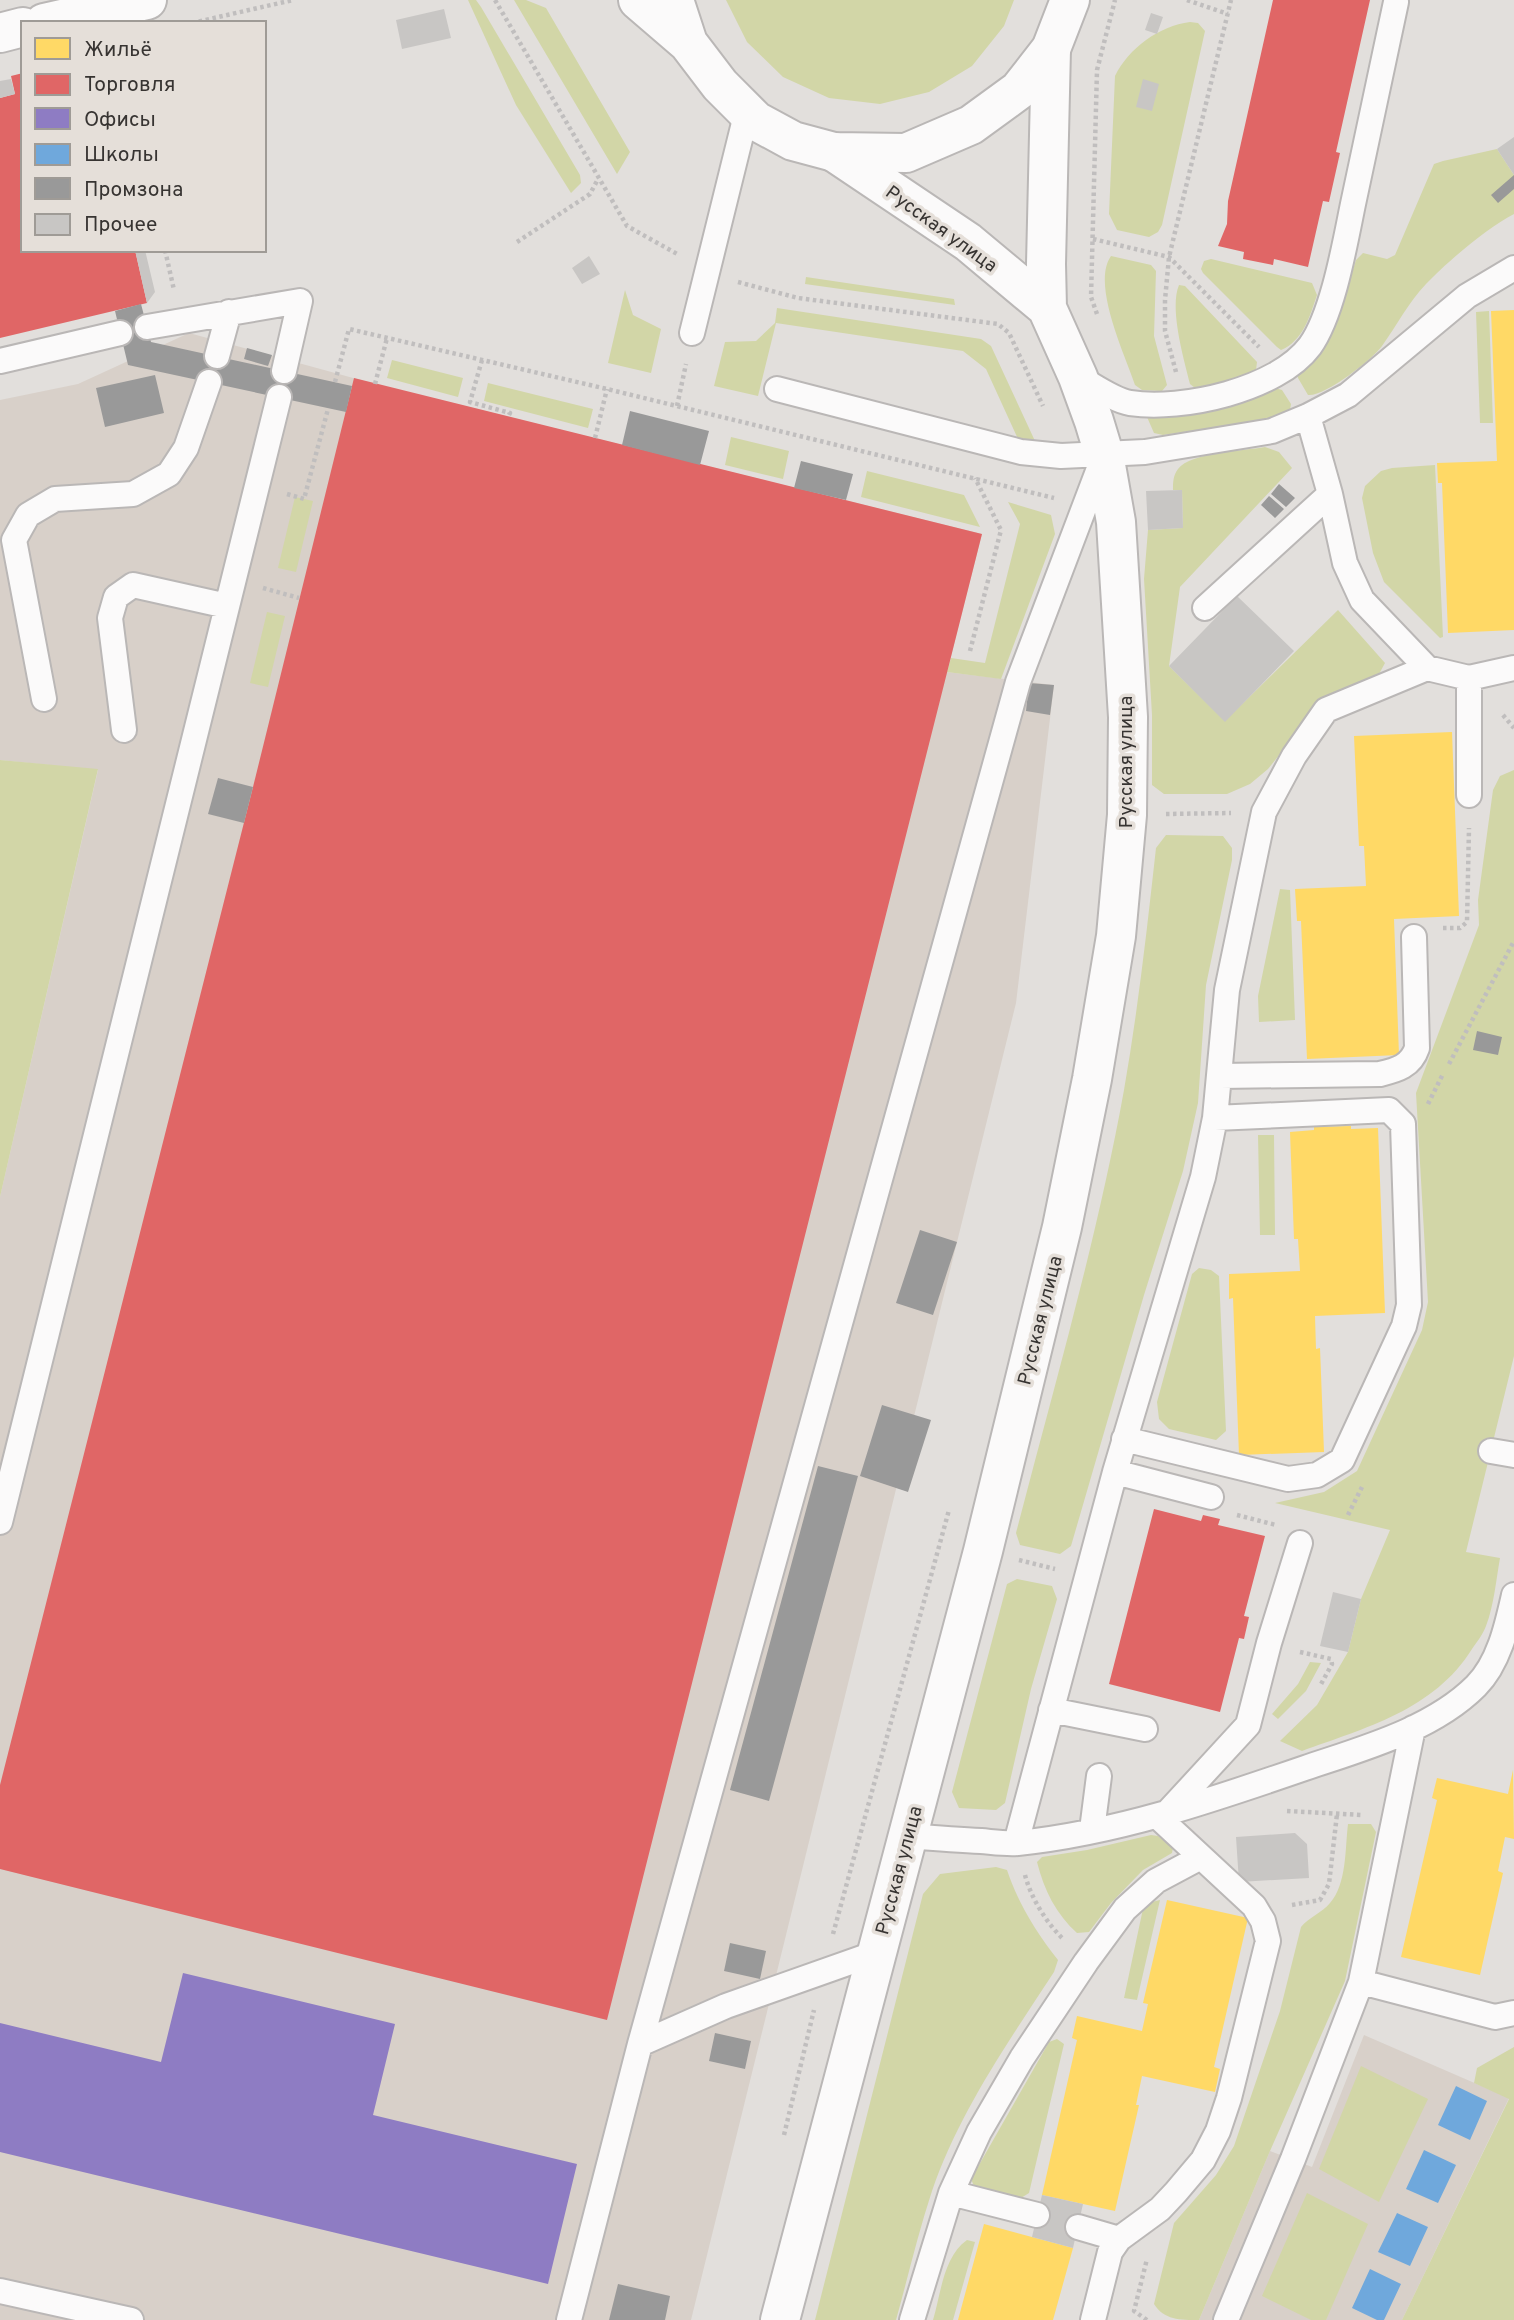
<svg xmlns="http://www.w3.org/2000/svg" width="1514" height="2320" viewBox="0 0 1514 2320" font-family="Overpass,sans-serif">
  <rect width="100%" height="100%" fill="#e2dfdc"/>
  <path fill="#d8d0c9" d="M189,333L375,384L982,534L947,672L1054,685L1016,1003L691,2320H0V1197L98,770L0,760V400L78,384Z
    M1364,2035L1509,2098L1402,2320H1199L1270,2151L1312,2167Z"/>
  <path fill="#d2d6a7" d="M468,0H476L481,7L580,175L581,183L571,193L516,105Z
    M514,0H526L546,8L630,152L617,174Z
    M726,0H1014L1004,26L972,66L929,92L880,104L829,98L783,77L747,42Z
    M1190,22L1198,23L1205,31L1162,225L1158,232L1149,237L1117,230L1109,214L1115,76C1129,48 1159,26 1190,22Z
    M1497,149L1514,175V214C1488,227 1447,262 1426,284C1408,303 1397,325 1382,346C1372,360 1324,397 1308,395L1298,378L1297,373L1322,349L1335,325L1356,260L1363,253L1387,259L1395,255L1434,164L1443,161Z
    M1111,256L1151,265L1156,271L1154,336L1167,385L1162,391L1142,390L1135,385C1125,355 1091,284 1111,256Z
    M1211,259L1312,283L1317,295C1310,316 1303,341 1281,350L1277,347L1203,273L1201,269L1204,261Z
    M806,277L954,299L955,305L805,284Z
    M1179,285L1185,286L1257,362L1256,370L1233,381L1195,388L1190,384C1184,359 1169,309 1179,285Z
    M625,290L633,315L661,329L651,373L608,363Z
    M777,308L981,339L991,346L1035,441L1018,439L986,369L963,351L776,323L758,396L714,386L725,342L756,341L775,323Z
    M1489,311L1493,423H1480L1476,312Z
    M392,360L463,378L458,397L387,378Z
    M488,383L593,409L588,428L484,401Z
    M1275,388L1282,390L1291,404L1290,410L1271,419L1163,435L1154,433L1147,417L1177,415L1237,405Z
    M731,437L789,451L783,479L725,465Z
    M1265,447L1279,452L1292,468L1180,587L1169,666L1225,721L1338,610L1385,663L1379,674L1319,700L1284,749L1268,769L1250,784L1227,794H1164L1152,785V715L1144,579L1148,530L1183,528L1182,490H1173C1173,482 1173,476 1178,469C1191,452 1244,451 1265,447Z
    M1435,465L1443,637L1440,638L1384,582L1373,553L1362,498L1365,486L1381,471L1392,468Z
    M867,471L964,495L980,527L861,497Z
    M295,497L313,501L296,572L278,568Z
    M1008,502L1051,515L1055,534L1001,679L947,672L951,658L985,663L1020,524Z
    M267,612L285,616L268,687L250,683Z
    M0,760L98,769L0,1197Z
    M1514,770V1356L1466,1552L1500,1558C1496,1580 1494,1605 1486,1626C1483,1634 1477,1642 1472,1649C1434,1710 1365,1728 1302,1751L1280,1741L1317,1705L1348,1652L1361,1599L1390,1530L1275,1503L1324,1492L1357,1471L1422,1330L1428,1302L1416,1093L1479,925L1478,900L1493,790L1500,776Z
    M1166,835L1223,836L1232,848V860L1206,985L1198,1103L1183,1171L1144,1295L1071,1546L1060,1554L1020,1545L1016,1533C1054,1386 1097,1240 1124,1090C1138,1010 1147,929 1156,848Z
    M1280,889L1290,890L1295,1020L1259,1022L1258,996Z
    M1258,1135H1274L1275,1235H1260Z
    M1199,1268L1211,1270L1219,1276L1226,1431L1216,1440L1169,1429L1159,1419L1157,1402L1192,1274Z
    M1017,1579L1052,1586L1057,1599L1031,1689L1005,1803L996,1810L959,1808L952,1792L1007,1584Z
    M1310,1662L1321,1663L1306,1691L1278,1719L1272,1714L1298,1684Z
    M1348,1824H1371L1376,1832L1345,1981L1270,2151L1199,2320C1180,2320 1164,2320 1154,2304L1174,2223L1216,2175L1234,2146L1280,2011L1301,1927C1309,1917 1322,1913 1330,1903C1347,1884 1345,1848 1348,1824Z
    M1151,1835L1158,1836L1173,1848L1172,1853L1143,1870L1111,1903L1089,1932L1077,1933C1056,1914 1044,1890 1037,1862L1042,1857L1087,1850Z
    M996,1867L1007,1870C1018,1903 1036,1932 1058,1960L1054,1972C1009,2041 959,2112 932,2191C918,2233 908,2277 896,2320H815L923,1894L940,1874Z
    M1160,1900L1137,2000L1124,1998L1144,1904Z
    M1057,2039L1064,2044L1029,2193L1021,2198L974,2186L971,2179L1049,2042Z
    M1514,2047V2320H1402L1509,2099L1474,2083L1477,2068Z
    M1361,2066L1428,2099L1379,2202L1319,2169Z
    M1307,2193L1368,2224L1326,2320H1311L1262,2296Z
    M967,2240L975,2242L953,2320H933C941,2294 943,2257 967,2240Z"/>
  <path fill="#ffd966" d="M1514,310V630L1448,633L1442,483H1438L1437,463L1497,461L1491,311Z
    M1452,732L1459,916L1394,919L1399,1055L1307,1059L1301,921H1297L1295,889L1366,886L1364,846H1359L1354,736Z
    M1351,1126V1129L1378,1128L1385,1313L1315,1316L1316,1349L1320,1348L1324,1452L1239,1455L1233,1298L1229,1299V1274L1300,1271L1298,1239H1294L1290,1132L1314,1130V1127Z
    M1513,1770L1514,1839L1505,1837L1498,1871L1503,1873L1480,1975L1401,1957L1437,1800L1432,1798L1437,1778L1508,1794Z
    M1167,1900L1248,1918L1214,2067L1220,2069L1215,2092L1142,2076L1136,2105H1139L1115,2211L1042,2195L1077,2040L1072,2038L1077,2016L1142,2031L1148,2004L1143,2003Z
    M984,2224L1073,2248L1053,2320H958Z"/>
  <path fill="#e06666" d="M1273,0H1370L1336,152L1340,153L1329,202L1323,201L1308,267L1274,259L1273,265L1243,259L1244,252L1218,246L1227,224L1228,201Z
    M23,73V250H135L147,303L0,338V98L15,94L11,76Z
    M354,378L982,534L607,2020L0,1869V1785L253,787Z
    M1154,1509L1201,1521L1203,1515L1220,1519L1218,1525L1265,1536L1244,1616L1249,1617L1244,1639L1239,1638L1220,1712L1109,1684Z"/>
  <path fill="#8e7cc3" d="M183,1973L395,2024L373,2115L577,2164L548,2284L0,2152V2023L161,2062Z"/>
  <path fill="#6fa8dc" d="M1456,2086L1487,2101L1470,2140L1438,2125Z
    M1424,2150L1456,2165L1438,2203L1406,2189Z
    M1397,2213L1428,2227L1410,2266L1378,2252Z
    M1370,2269L1401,2284L1384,2320H1377L1352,2308Z"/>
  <path fill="#999" d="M1514,175V189L1498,203L1491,195Z
    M141,304L151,342L352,386L346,412L128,365L115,311Z
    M247,348L272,355L268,366L244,359Z
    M155,375L164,413L105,427L96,388Z
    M630,411L709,431L700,465L622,445Z
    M801,461L853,474L846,500L794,488Z
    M1279,484L1295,498L1286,507L1271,494Z
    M1269,496L1284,509L1275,518L1261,505Z
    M1029,683L1054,685L1050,715L1026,711Z
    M218,778L253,787L244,823L208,814Z
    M1477,1031L1502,1037L1498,1055L1473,1050Z
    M920,1230L957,1242L933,1315L896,1303Z
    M882,1405L931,1420L908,1492L860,1476Z
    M818,1466L858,1476L769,1801L730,1790Z
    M730,1943L766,1951L760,1979L724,1971Z
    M715,2033L751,2041L745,2069L709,2061Z
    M618,2284L670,2296L665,2320H609Z"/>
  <path fill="#c8c6c4" d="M444,9L451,38L402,49L396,20Z
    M1151,13L1163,17L1157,34L1145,30Z
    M11,79L15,94L0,98V81Z
    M1143,79L1159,84L1152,111L1136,107Z
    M1514,137V175L1497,149Z
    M135,250H145L155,292L147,303Z
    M589,256L600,274L582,284L572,268Z
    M1182,490L1183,528L1148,530L1146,491Z
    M1237,596L1294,651L1225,722L1169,666Z
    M1333,1592L1361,1599L1348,1652L1320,1646Z
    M1295,1833L1307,1844L1309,1878L1239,1882L1236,1837Z
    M1042,2195L1083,2204L1073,2248L1032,2237Z"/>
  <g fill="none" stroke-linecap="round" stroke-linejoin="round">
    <defs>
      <path id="lane" d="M147,327L300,301L284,371
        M692,333L747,111
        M217,356L229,312
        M0,361L120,333
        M1078,377C1091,384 1115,401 1130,403C1182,411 1277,390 1310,346C1333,314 1345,243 1353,204C1367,137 1381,70 1396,2
        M777,389L1021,452L1061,456L1145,452L1272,431L1308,416L1348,395L1467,296L1514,268
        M1330,494L1345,563L1362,600L1427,668L1469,678L1514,668
        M1205,608L1330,494L1308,416
        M1469,678V795
        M44,699L14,540L28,515L55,499L133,494L169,474L186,448L209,382
        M124,730L110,618L116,597L133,585L227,606
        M1220,1076L1380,1074C1397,1070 1411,1066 1417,1048L1414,937
        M1124,1439L1288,1479L1317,1475L1342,1460L1404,1326L1409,1305L1403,1124L1389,1110L1215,1118
        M1491,1451L1514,1455
        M1115,1472L1211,1497
        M0,1522L279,397
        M1051,1710L1145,1729
        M1413,1728L1361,1982L1495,2017L1514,2013
        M1167,1813L1248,1725L1269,1643L1300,1543
        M1092,1830L1099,1776
        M907,1836C932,1838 957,1840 981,1841C993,1842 1006,1844 1018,1843C1116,1833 1212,1800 1305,1768C1361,1749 1432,1730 1476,1686C1499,1663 1507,1626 1514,1595
        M1016,1843L1115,1472L1203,1177L1215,1118L1227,990L1264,812L1294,756L1326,710L1427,668
        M640,2044L726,2006L876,1953
        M951,2193L1037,2215
        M1078,2227L1119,2239
        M0,2291L131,2320
        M569,2320L640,2044L1018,682L1103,458
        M912,2320L951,2193L979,2132L1022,2058L1086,1962L1125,1909L1156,1881L1201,1857
        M1093,2320L1110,2252L1119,2239L1160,2209L1176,2192L1203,2160L1218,2131L1229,2098L1268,1941L1263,1921L1254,1906L1157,1816
        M1226,2320L1293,2159L1361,1982"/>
      <path id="secondary" d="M834,152L968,242L1047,308
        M780,2320L983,1551L1062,1227L1092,1079L1116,936L1127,815L1128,717L1116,522L1104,454L1094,421L1078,377L1047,308L1046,264L1051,49"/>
      <path id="primary" d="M638,0L688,43
        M674,0L688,43L720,85L756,121L793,141L834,152L906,153L971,125L1019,90L1051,49L1070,0
        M44,23L147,0
        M0,33L23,27"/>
    </defs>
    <use href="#lane" stroke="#bab7b6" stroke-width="28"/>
    <use href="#secondary" stroke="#bab7b6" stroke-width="42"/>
    <use href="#primary" stroke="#bab7b6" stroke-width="42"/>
    <path stroke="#c0bebe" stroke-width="4.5" stroke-dasharray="3.5 3.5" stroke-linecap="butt" d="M495,0L627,226L679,255
      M1187,0L1228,14
      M192,23L293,0
      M1093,239L1169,257L1259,347
      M517,242L590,194L598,179
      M165,250L174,290
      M738,282L798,298L998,324L1009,333L1043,406
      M1097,314L1091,297L1097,70L1115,0
      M482,360L470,402L510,413L508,417
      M1176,372L1165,331V300L1169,257L1231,0
      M335,382L349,329L607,389L1054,498
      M375,384L387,338
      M677,406L686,364
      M595,438L607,389
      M287,494L304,499L328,409
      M263,588L299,598
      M970,651L1001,530L975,478
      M1503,715L1514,728
      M1166,814L1231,813
      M1443,928H1460L1467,922L1469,828
      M1449,1064L1514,941
      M1428,1104L1443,1074
      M1237,1515L1276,1525
      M1348,1515L1362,1487
      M1019,1560L1055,1569
      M1300,1652L1331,1659L1332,1664L1320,1686
      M1287,1811L1362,1815
      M1025,1875C1031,1898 1046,1922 1063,1939
      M1292,1905L1320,1900L1329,1884L1337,1814
      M833,1934L949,1510
      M784,2135L814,2010
      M1147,2320L1134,2311L1147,2259"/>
    <use href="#lane" stroke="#fbfafa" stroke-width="24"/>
    <use href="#secondary" stroke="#fbfafa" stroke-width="38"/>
    <use href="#primary" stroke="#fbfafa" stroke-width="38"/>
  </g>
  <g text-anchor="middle" stroke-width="7" stroke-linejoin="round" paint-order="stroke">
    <g font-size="19" fill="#373432" stroke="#e5dfd9">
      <text transform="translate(942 228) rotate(36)" y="7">Русская улица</text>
      <text transform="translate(1125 762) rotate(-90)" y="7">Русская улица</text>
      <text transform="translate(1039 1320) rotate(-76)" y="7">Русская улица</text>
      <text transform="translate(898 1870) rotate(-75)" y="7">Русская улица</text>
    </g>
  </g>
  <rect x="21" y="21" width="245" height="231" fill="#e5dfd9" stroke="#9f9b96" stroke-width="2"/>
  <rect x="35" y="38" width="35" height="21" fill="#ffd966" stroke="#9f9b96" stroke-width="2"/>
  <text x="84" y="56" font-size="21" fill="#373432">Жильё</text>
  <rect x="35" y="74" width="35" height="21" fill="#e06666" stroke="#9f9b96" stroke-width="2"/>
  <text x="84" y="91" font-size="21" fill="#373432">Торговля</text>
  <rect x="35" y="108" width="35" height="21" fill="#8e7cc3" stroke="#9f9b96" stroke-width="2"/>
  <text x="84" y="126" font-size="21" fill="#373432">Офисы</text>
  <rect x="35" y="144" width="35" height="21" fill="#6fa8dc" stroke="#9f9b96" stroke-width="2"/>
  <text x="84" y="161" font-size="21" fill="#373432">Школы</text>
  <rect x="35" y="178" width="35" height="21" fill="#999999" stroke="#9f9b96" stroke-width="2"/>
  <text x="84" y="196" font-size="21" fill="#373432">Промзона</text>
  <rect x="35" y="214" width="35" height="21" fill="#c8c6c4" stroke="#9f9b96" stroke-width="2"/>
  <text x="84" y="231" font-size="21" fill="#373432">Прочее</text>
</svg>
